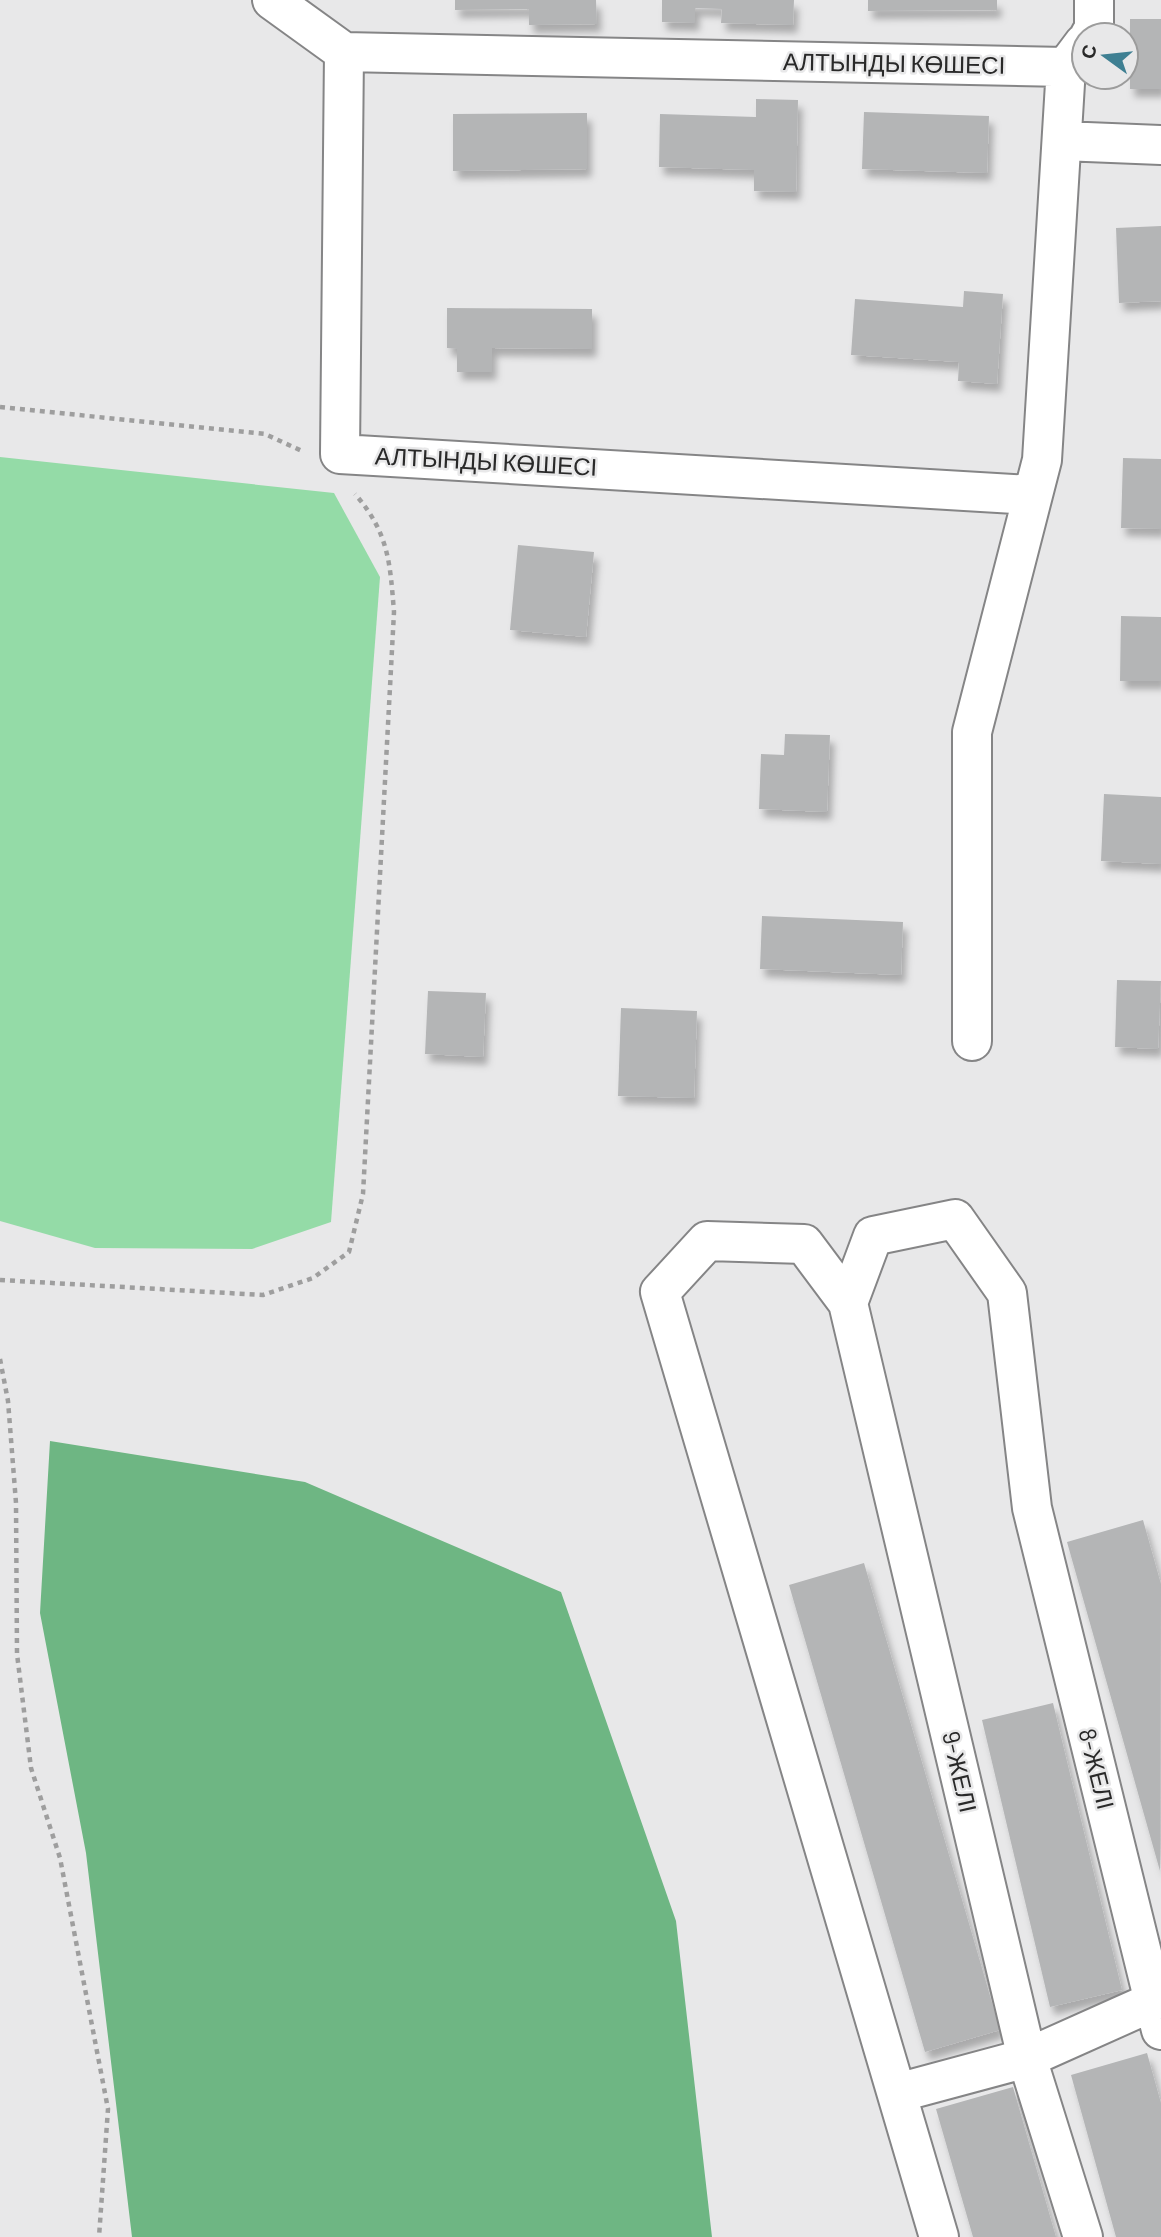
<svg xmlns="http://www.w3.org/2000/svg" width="1161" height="2237" viewBox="0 0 1161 2237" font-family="Barlow,sans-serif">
  <defs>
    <filter id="shadow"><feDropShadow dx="4.5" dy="8" stdDeviation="3.5" flood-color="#0004"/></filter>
  </defs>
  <rect width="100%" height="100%" fill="#e8e8e9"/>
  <path fill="#94dba7" d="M0,457L334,493L380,577L331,1222L252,1249L95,1248L0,1221Z"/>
  <path fill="#6eb683" d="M50,1441L305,1482L561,1592L676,1921L712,2237H132L86,1853L40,1613Z"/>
  <path fill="#b4b5b6" filter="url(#shadow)" d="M455,0H596L597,24L529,25V9L455,10Z
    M662,0H794L793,25L721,23L722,9L695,8V23L662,22Z
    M868,0H997V10L868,11Z
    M1130,19H1161V89H1130Z
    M756,99L798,100L796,192L754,191V170L659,167L660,114L756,117Z
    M864,112L989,116L987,173L862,169Z
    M587,113V169L453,171V114Z
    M1161,226V301L1119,303L1116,228Z
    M964,291L1003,294L997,384L958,381L959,362L851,355L855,299L963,307Z
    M447,308L592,309V349L492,348V372H457V349L447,348Z
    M1123,458L1161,459V529L1121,528Z
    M518,545L594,552L586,637L510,630Z
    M1121,616L1161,617V681H1120Z
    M785,734L830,735L827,812L759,809L761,754L784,755Z
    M1104,794L1161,797V864L1101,861Z
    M762,916L903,922L901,975L760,969Z
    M1117,980L1161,981L1158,1049L1115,1047Z
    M428,991L486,993L483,1057L425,1054Z
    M621,1008L697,1011L694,1098L618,1096Z
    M1143,1520L1161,1584L1160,1871L1067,1542Z
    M864,1563L1000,2030L925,2052L789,1585Z
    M1053,1703L1122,1990L1050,2007L982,1720Z
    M1147,2053L1161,2103V2237H1116L1071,2075Z
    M1013,2087L1056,2237H973L936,2109Z"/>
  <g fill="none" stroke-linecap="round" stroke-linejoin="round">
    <defs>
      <path id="minor" d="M272,0L344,52L1066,67
        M1090,35L1094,29V0
        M344,52L340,454L1032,495
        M1062,141L1161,145
        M972,1041V732L1042,460L1066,67L1084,43
        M848,1303L873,1236L955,1219L1007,1293L1032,1508L1161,2030
        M897,2093L1027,2058L1161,1998
        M939,2237L660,1292L707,1241L804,1244L848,1303L1027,2058L1083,2237"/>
    </defs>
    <use href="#minor" stroke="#858586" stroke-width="42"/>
    <path stroke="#9e9e9e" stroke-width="4.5" stroke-dasharray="5 5" stroke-linecap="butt" d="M0,407L265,434L302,451
      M0,1280L263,1295L313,1278L349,1252L363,1194L394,612C390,563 389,533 355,494
      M0,1359L8,1401L16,1503L17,1654L31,1768L60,1858L108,2109L99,2237"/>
    <use href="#minor" stroke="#fff" stroke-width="38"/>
  </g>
  <g text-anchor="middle" stroke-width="5" stroke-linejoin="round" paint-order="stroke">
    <g font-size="24" fill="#292929" stroke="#e8e8e9">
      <text transform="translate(894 64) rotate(1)" y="8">АЛТЫНДЫ КӨШЕСІ</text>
      <text transform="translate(486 462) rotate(3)" y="8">АЛТЫНДЫ КӨШЕСІ</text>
      <text transform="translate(1096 1769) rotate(76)" y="8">8-ЖЕЛІ</text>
      <text transform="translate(959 1772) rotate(77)" y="8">9-ЖЕЛІ</text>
    </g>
  </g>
  <g transform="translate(1105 56) rotate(285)"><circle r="33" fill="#e8e8e9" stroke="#9c9c9c" stroke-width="2"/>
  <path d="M0-5L12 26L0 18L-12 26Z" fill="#3e7f92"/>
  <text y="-10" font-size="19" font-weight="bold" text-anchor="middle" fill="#292929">С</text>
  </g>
</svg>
